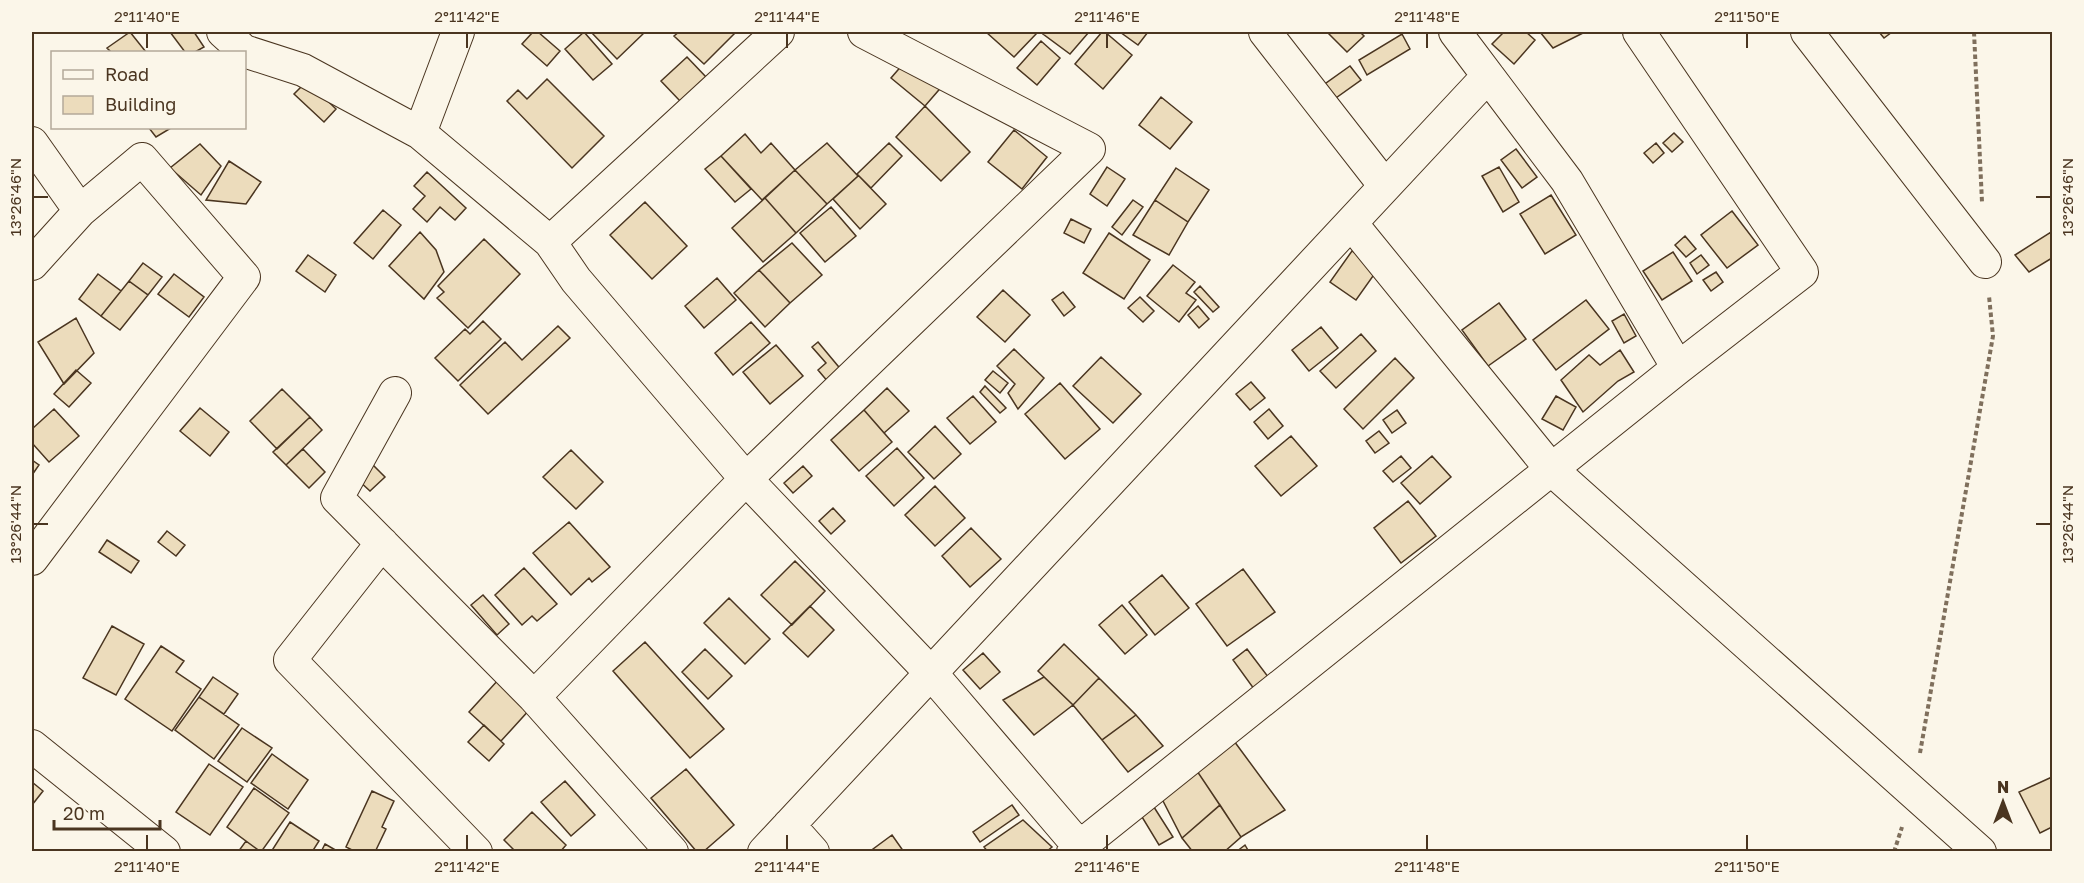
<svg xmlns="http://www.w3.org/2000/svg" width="2084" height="883" viewBox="0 0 2084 883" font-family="'Golos Text',sans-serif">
  <rect width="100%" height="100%" fill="#fbf6e9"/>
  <path fill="#ecdcbc" stroke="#4a3520" stroke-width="1.5" d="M130,32L146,52H111L107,48Z
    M170,32H194L204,47L195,52H185Z
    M533,32H538L560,51L547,66L522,44Z
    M584,32L612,64L593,80L565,49Z
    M591,32H645L617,59Z
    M679,32H736L704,64L674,36Z
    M986,32H1035L1037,33L1014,57Z
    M1046,32H1089L1070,54L1043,34Z
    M1102,32H1105L1132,55L1103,89L1075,64Z
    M1120,32H1148L1138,45Z
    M1327,32H1360L1364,36L1347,52Z
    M1504,32H1526L1535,40L1514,64L1492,44Z
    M1540,32H1585L1553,48Z
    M1879,32H1892L1884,38Z
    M1402,34L1410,49L1367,75L1359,60Z
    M1041,41L1060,58L1037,85L1017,68Z
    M910,56L944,84L925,106L891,78Z
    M687,57L706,77L680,101L661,81Z
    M1350,66L1361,80L1333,100L1322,86Z
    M547,79L604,136L572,168L507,101L518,90L527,99Z
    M307,81L336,109L324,122L294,94Z
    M1161,97L1192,122L1170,149L1139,125Z
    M925,106L970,152L941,181L896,137Z
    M149,128H171L156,137Z
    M1014,130L1047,157L1022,189L988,162Z
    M1674,133L1683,142L1672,152L1663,143Z
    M745,134L761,153L771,143L795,170L762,200L721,156Z
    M827,143L858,176L827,204L795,170Z
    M889,143L902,156L871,188L857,174Z
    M1656,143L1664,153L1653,163L1644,153Z
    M200,144L221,166L201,195L170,168Z
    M1516,149L1537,177L1522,188L1501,160Z
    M721,156L751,189L735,202L705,169Z
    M229,161L261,182L246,204L206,200Z
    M1107,167L1125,179L1107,206L1090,194Z
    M1499,167L1519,202L1503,212L1482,176Z
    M1176,168L1209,190L1188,222L1155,200Z
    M795,170L827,204L796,233L765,198Z
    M427,172L466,208L455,220L440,207L427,222L413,209L425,196L414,186Z
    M857,174L886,204L860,229L833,199L858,176Z
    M1551,195L1576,235L1545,254L1520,214Z
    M765,198L796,233L763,262L732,228Z
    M1133,200L1143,207L1122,235L1112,227Z
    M1155,200L1188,222L1169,255L1133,235Z
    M645,202L687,246L652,279L610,235Z
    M831,207L856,236L825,262L800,233Z
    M383,210L401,225L373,259L354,243Z
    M1732,211L1758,245L1727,268L1701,235Z
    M1071,219L1091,229L1084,243L1064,233Z
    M420,232L436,250L444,272L424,299L389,266Z
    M2051,232L2052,258L2029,272L2015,255Z
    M1109,233L1150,260L1124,299L1083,273Z
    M1685,236L1696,249L1686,257L1675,245Z
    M484,239L520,274L468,328L437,298L444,292L438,286Z
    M792,243L822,275L790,303L759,270Z
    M1352,251L1378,269L1356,300L1330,282Z
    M1673,252L1692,281L1662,300L1643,271Z
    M308,255L336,275L325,292L296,271Z
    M1701,255L1709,265L1697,274L1690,263Z
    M143,263L162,277L148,295L129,281Z
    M1173,265L1195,282L1186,293L1196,300L1179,322L1147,296Z
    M759,270L790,303L765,327L734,293Z
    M1716,272L1723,282L1711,291L1703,280Z
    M98,274L121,291L101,316L79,299Z
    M174,274L204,297L189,317L158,294Z
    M717,278L736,300L704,328L685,306Z
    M129,281L148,295L120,330L101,316Z
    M1200,286L1219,307L1213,312L1194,292Z
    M1003,290L1030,315L1005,342L977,317Z
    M1063,292L1075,307L1064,316L1052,300Z
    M1140,297L1154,311L1143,322L1128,308Z
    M1586,300L1609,329L1556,370L1533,340Z
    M1499,303L1526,339L1488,366L1462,330Z
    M1198,306L1209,319L1199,328L1188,315Z
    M1624,314L1636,336L1624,343L1612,321Z
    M76,318L94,353L64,384L38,342Z
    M483,321L501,339L458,381L435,358L465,329L470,334Z
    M751,322L770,343L733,375L715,353Z
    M558,326L570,338L488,414L460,385L505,342L522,360Z
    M1321,327L1338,348L1309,371L1292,350Z
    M1361,334L1376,351L1336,388L1320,371Z
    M818,342L843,372L829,383L818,370L826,363L812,347Z
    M776,345L803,376L770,404L743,372Z
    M1014,349L1044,378L1018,409L1008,393L1015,384L997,366Z
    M1620,350L1634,372L1618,381L1583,412L1561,380L1589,355L1600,365Z
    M1101,357L1141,394L1113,423L1073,386Z
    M1395,358L1414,378L1363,429L1344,409Z
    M76,370L91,383L69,407L54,394Z
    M993,371L1008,383L1000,393L985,380Z
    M1251,382L1265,398L1250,410L1236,394Z
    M1060,383L1100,429L1065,459L1025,414Z
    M985,386L1006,408L1000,413L980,392Z
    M887,388L909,411L884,433L864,410Z
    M282,389L310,417L277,449L250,421Z
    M973,396L996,422L970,444L947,418Z
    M1556,396L1576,407L1563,430L1542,419Z
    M200,408L229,432L210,456L180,431Z
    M54,409L79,436L49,462L32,443V429Z
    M1269,409L1283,426L1268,439L1254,422Z
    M864,410L892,442L859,471L831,440Z
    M1397,410L1406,423L1392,433L1383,420Z
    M310,417L322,430L286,465L273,452Z
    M935,426L961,454L934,479L908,452Z
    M1379,431L1389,443L1375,453L1366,441Z
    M1291,436L1317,466L1281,496L1255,466Z
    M897,448L924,478L894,506L866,476Z
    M303,449L325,472L309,488L286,465Z
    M571,450L603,482L576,509L543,477Z
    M1401,456L1411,468L1393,482L1383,471Z
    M1432,456L1451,477L1420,504L1401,483Z
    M32,460L39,465L32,475Z
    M372,464L385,477L370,491L357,479Z
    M803,466L812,476L793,493L784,483Z
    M935,486L965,518L935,546L905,515Z
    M1408,501L1436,536L1401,563L1374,528Z
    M833,508L845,521L831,534L819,521Z
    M569,522L610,567L592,582L589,578L571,595L533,553Z
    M971,528L1001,559L970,587L942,556Z
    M167,531L185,545L176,556L158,542Z
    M107,540L139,561L131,573L99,552Z
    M795,561L825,591L792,625L761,595Z
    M524,568L557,604L537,621L532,616L522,625L495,595Z
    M1243,569L1275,612L1227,646L1196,604Z
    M1162,575L1189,608L1155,635L1129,602Z
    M483,595L509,624L497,635L471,605Z
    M729,598L770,639L745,664L704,623Z
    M1122,605L1147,635L1125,654L1099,625Z
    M810,606L834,630L808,657L783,633Z
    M112,626L144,644L116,695L83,678Z
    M645,642L724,729L690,758L613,671Z
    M1064,644L1099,678L1073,705L1038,671Z
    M161,646L184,661L176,672L201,689L172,731L125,699Z
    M705,649L732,676L708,699L682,672Z
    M1247,649L1269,678L1254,689L1233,660Z
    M983,653L1000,672L980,689L963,670Z
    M213,677L238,694L224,714L199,697Z
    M1044,677L1073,705L1034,735L1003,700Z
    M1099,678L1136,715L1102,740L1073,705Z
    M499,679L531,708L501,741L469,712Z
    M199,697L239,725L214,759L175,730Z
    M1136,715L1163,746L1128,772L1102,740Z
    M484,725L504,744L489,761L468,742Z
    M242,728L272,748L247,782L218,761Z
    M1234,741L1285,810L1241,837L1197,771Z
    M272,754L308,780L288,809L251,783Z
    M209,764L243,787L210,835L176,812Z
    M686,769L734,825L703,852H697L651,798Z
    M1197,771L1220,805L1182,838L1161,797Z
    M2052,777V827L2040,833L2019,792Z
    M565,781L595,815L571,836L541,802Z
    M32,782L43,791L32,805Z
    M254,788L289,813L261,852L227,827Z
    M372,791L394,801L382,827L386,829L375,852H356L346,847Z
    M1152,804L1173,837L1159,845L1139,812Z
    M1012,805L1019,815L980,842L973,832Z
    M1220,805L1241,837L1224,852H1193L1182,838Z
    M532,812L566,845L560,852H516L504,840Z
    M1023,820L1052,847L1046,852H988L984,847Z
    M290,822L319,841L312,852H271Z
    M892,835L904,852H869Z
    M246,841L261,852H238Z
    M325,844L339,852H321Z
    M1245,845L1249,852H1236Z"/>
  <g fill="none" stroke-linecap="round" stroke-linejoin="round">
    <defs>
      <path id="minor" d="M223,32L244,51L303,70L420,133L550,242L576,280L746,479L931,673L1084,852
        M1265,32L1385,186
        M1455,32L1567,181L1678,368
        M1807,32L1985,262
        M420,133L458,32
        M32,143L80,211
        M1351,223L1551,469L1980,852
        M550,242L778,32
        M32,264L80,211L142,159L244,277L32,559
        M395,393L337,498L534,697L672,852
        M382,543L290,660L476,852
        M534,697L746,479L1089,149L864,32
        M32,746L164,852
        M789,825L813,852
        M764,852L1488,76
        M1073,852L1678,368L1802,272L1639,32"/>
    </defs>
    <use href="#minor" stroke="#4a3520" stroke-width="34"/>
    <path stroke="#7f6f5c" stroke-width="4" stroke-dasharray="4.5 3" stroke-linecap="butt" d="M1974,32L1982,202
      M1920,753L1993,336L1989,296
      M1894,852L1902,827"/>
    <use href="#minor" stroke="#fbf6e9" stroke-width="32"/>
  </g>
  <path fill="none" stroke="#4a3520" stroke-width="2" d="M147,33V48M467,33V48M787,33V48M1107,33V48M1427,33V48M1747,33V48M33,197H48M2036,197H2051M33,524H48M2036,524H2051M147,835V850M467,835V850M787,835V850M1107,835V850M1427,835V850M1747,835V850"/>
  <rect width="2084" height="883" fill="none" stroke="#fbf6e9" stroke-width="66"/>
  <rect x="51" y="51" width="195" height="78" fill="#fbf6e9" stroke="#b4a999" stroke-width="1.5"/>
  <rect x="63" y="70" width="30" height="9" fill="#fbf6e9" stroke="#b4a999" stroke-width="1.5"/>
  <text x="105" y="81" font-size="18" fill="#4a3520">Road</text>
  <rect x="63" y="96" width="30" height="18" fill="#ecdcbc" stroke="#b4a999" stroke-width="1.5"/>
  <text x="105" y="111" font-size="18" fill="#4a3520">Building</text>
  <g transform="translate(2003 802)" stroke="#fbf6e9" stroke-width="4.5" paint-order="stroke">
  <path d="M0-4.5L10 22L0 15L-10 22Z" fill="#4a3520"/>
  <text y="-9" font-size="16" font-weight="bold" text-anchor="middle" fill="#4a3520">N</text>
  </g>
  <path d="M54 820v9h106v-9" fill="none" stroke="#4a3520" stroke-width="3"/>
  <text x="63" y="820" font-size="18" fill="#4a3520" stroke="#fbf6e9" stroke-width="4.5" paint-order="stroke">20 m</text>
  <rect x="33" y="33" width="2018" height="817" fill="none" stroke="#4a3520" stroke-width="2"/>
  <g font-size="15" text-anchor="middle" fill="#4a3520">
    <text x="147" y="22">2°11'40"E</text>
    <text x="467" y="22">2°11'42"E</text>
    <text x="787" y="22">2°11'44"E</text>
    <text x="1107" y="22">2°11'46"E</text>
    <text x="1427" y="22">2°11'48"E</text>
    <text x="1747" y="22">2°11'50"E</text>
    <text transform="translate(16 197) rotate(-90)" y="5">13°26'46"N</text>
    <text transform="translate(2068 197) rotate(-90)" y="5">13°26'46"N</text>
    <text transform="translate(16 524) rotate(-90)" y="5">13°26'44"N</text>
    <text transform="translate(2068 524) rotate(-90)" y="5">13°26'44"N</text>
    <text x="147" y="872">2°11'40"E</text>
    <text x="467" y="872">2°11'42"E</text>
    <text x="787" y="872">2°11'44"E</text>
    <text x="1107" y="872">2°11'46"E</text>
    <text x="1427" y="872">2°11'48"E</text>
    <text x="1747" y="872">2°11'50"E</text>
  </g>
</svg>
